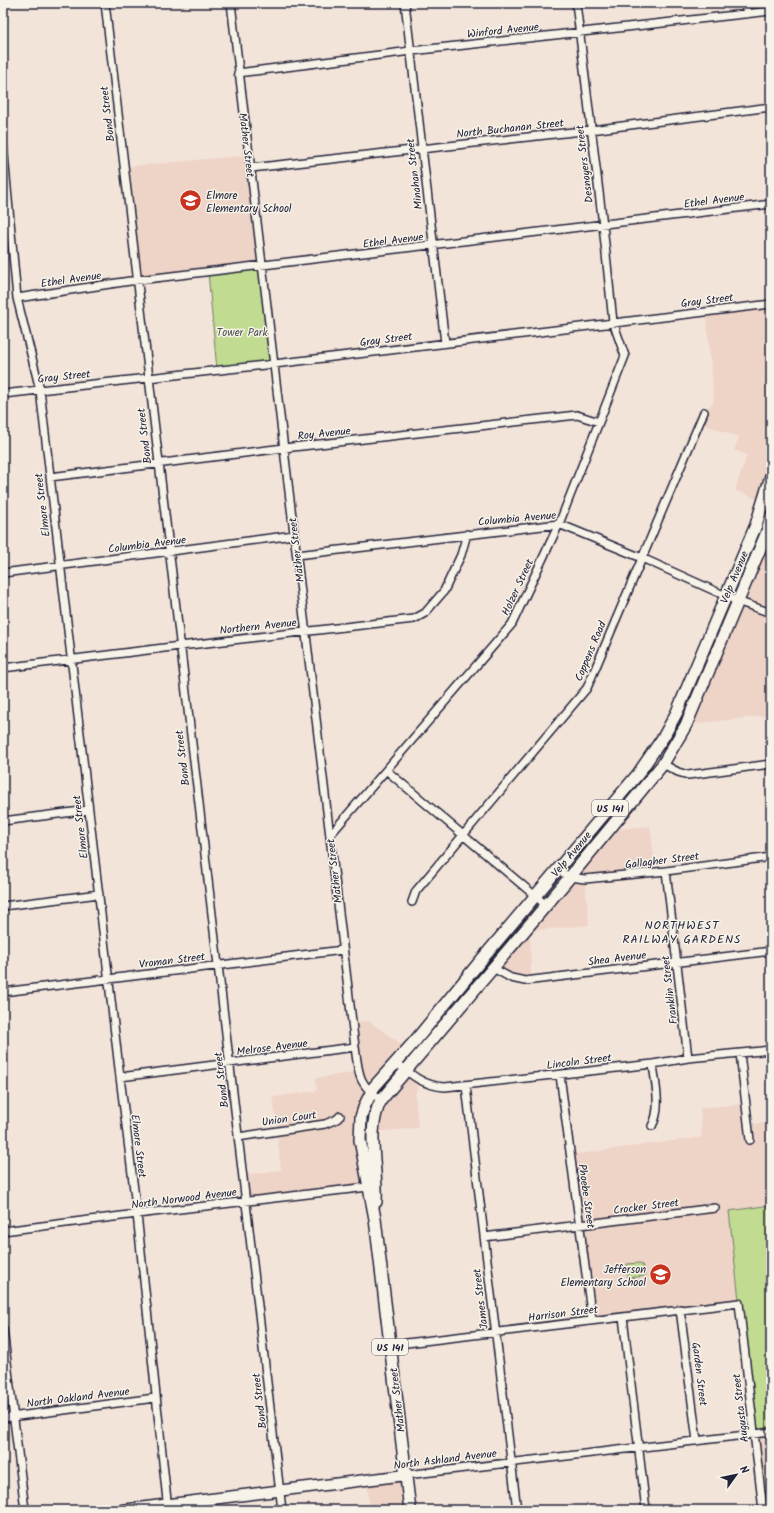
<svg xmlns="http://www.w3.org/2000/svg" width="774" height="1513" viewBox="0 0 774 1513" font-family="Kalam,sans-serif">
  <rect width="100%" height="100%" fill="#f3e4d9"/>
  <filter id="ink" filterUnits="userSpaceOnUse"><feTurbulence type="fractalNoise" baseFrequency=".025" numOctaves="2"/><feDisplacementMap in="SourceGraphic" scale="8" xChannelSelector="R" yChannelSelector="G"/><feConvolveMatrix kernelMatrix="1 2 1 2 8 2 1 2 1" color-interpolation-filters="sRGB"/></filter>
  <g filter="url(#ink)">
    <path fill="#eed3c7" d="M249,155L262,266L137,280L124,167Z
      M771,304V476L764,502L735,490L747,455L734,450L739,437L700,423L704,412L714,401L706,311Z
      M771,526V715L686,725Z
      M650,826L656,872L585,879L589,925L530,931L531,980L525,981L493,968L611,828L618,829Z
      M369,1021L408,1049L388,1072L361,1117L368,1187L246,1201L243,1175L281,1170L273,1097L317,1091L315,1078L359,1072L352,1022Z
      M405,1070L420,1081L415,1094L418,1128L373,1132L374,1123Z
      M746,1104L748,1125L771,1122V1205L730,1211L739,1303L592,1320L570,1155L702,1137L700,1108Z
      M771,1432V1491L761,1492L754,1434Z
      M406,1475L410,1510H370L367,1480Z"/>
    <path fill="#c1db91" stroke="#727e66" d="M262,266L274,364L217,370L208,272Z
      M771,1205V1432L754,1434L729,1211Z
      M639,1263L643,1266L645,1276L628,1278L627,1264Z"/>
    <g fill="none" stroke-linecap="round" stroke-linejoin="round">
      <defs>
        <path id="street" d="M105,3L282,1510
          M231,3L355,1047C359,1074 357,1083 381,1100
          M405,3L445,343
          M745,3L747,14
          M238,73L411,51L771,11
          M3,144L17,298L40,390L120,1077L137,1214L168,1510
          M251,168L591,130L771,107
          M17,298L130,281L771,204
          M3,394L274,364L771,304
          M50,477L284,448L577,415L599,422
          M297,555L559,524L642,558L737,601L771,613
          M3,573L294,535
          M3,668L180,646L414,619L425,613L444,591L461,555L467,534
          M663,764L678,772L688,775L771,764
          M386,770L546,905
          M3,821L89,810
          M330,835L512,624L559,524L625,356L613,322L603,225L576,3
          M558,870L570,877L585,879L666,871L771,857
          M666,871L688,1058
          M412,902L416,891L587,688L704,412
          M3,906L99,894
          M493,968L511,978L525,981L771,951
          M3,992L343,950
          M740,1053L750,1140
          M396,1062C411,1075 424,1086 445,1087L653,1064L688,1058L771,1050
          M560,1075L592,1320
          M120,1077L355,1047
          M466,1086L517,1510
          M652,1126C662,1108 655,1083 653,1064
          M238,1137L325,1124L337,1119L340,1116
          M3,1231L137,1214L368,1187
          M484,1237L715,1208
          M680,1309L697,1441
          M623,1317L646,1510
          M3,1329L25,1510
          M390,1345L739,1303L763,1510
          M3,1418L155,1398
          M406,1475L771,1432"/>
        <path id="secondary" d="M122,1510L406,1475"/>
        <path id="primary" d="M376,1202C378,1169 365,1131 381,1100L570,877L663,764L686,725L767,532L771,517
          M410,1510L375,1219L360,1140L361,1117L365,1105L374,1087L415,1041L478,964L638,774L664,736L677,712L756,525L771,476"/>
      </defs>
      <use href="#street" stroke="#22223b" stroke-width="10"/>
      <use href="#secondary" stroke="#22223b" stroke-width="13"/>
      <use href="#primary" stroke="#22223b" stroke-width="14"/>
      <use href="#street" stroke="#f7f3e8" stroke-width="7"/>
      <use href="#secondary" stroke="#f7f3e8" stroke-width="10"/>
      <use href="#primary" stroke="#f7f3e8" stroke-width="11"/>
    </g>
  </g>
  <defs>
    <symbol id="school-disc" viewBox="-11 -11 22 22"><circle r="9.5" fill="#c8321e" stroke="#f7f3e8"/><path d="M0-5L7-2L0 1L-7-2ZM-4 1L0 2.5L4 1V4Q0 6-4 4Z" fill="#fff"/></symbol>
  </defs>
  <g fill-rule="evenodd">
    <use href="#school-disc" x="178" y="188" width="25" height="25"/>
    <use href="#school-disc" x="648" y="1262" width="25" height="25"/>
  </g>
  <g text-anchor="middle" stroke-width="3" stroke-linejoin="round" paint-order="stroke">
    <g fill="#f7f3e8" stroke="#62616f" stroke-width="1">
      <rect x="592" y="800" width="36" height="16" rx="3"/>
      <rect x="372" y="1339" width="36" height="16" rx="3"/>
    </g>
    <g font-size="10" font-weight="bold" fill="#22223b">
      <text x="610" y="812">US 141</text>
      <text x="390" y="1351">US 141</text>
    </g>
    <g font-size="11" fill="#22223b" stroke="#f7f3e8">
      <text transform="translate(503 30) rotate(-6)" y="4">Winford Avenue</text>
      <text transform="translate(107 114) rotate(-97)" y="4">Bond Street</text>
      <text transform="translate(510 128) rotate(-6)" y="4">North Buchanan Street</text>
      <text transform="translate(247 145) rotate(83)" y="4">Mather Street</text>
      <text transform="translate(584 164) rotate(-97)" y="4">Desnoyers Street</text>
      <text transform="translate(414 174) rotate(-97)" y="4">Minahan Street</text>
      <text transform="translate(714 200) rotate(-7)" y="4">Ethel Avenue</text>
      <text transform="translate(393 240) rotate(-7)" y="4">Ethel Avenue</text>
      <text transform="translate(71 279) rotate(-8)" y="4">Ethel Avenue</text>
      <text transform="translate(707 300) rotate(-7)" y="4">Gray Street</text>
      <text transform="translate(386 339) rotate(-7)" y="4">Gray Street</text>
      <text transform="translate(64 376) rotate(-6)" y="4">Gray Street</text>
      <text transform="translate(324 433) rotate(-6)" y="4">Roy Avenue</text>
      <text transform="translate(144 436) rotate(-97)" y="4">Bond Street</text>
      <text transform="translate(42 505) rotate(-97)" y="4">Elmore Street</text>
      <text transform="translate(517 518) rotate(-5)" y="4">Columbia Avenue</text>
      <text transform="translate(147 544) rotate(-7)" y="4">Columbia Avenue</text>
      <text transform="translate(296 550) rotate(-97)" y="4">Mather Street</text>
      <text transform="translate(734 577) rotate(-67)" y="4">Velp Avenue</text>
      <text transform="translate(517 587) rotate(-65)" y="4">Holzer Street</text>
      <text transform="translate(258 626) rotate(-6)" y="4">Northern Avenue</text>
      <text transform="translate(590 651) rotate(-67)" y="4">Coppens Road</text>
      <text transform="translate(182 758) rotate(-97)" y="4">Bond Street</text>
      <text transform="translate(80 827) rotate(-97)" y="4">Elmore Street</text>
      <text transform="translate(571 854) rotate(-50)" y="4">Velp Avenue</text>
      <text transform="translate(662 860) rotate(-7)" y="4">Gallagher Street</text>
      <text transform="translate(334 871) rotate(-97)" y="4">Mather Street</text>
      <text transform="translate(617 958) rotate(-7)" y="4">Shea Avenue</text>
      <text transform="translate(172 960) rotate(-7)" y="4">Vroman Street</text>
      <text transform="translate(669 990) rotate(-97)" y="4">Franklin Street</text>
      <text transform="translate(272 1047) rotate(-7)" y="4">Melrose Avenue</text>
      <text transform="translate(579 1061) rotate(-7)" y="4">Lincoln Street</text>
      <text transform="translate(221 1080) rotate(-97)" y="4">Bond Street</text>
      <text transform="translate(289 1118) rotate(-8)" y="4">Union Court</text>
      <text transform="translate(139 1146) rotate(83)" y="4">Elmore Street</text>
      <text transform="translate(587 1196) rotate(82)" y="4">Phoebe Street</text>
      <text transform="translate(184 1198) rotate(-7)" y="4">North Norwood Avenue</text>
      <text transform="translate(646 1206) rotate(-7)" y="4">Crocker Street</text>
      <text transform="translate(480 1299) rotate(-97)" y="4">James Street</text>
      <text transform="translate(563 1313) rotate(-7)" y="4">Harrison Street</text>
      <text transform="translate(700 1374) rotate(83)" y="4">Garden Street</text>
      <text transform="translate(78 1397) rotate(-7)" y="4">North Oakland Avenue</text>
      <text transform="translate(397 1400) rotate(-97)" y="4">Mather Street</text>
      <text transform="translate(259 1401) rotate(-97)" y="4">Bond Street</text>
      <text transform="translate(740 1408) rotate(-97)" y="4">Augusta Street</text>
      <text transform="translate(445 1459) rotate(-7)" y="4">North Ashland Avenue</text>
    </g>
    <g font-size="11" fill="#22223b" stroke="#f7f3e8" text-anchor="start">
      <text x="206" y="199">Elmore<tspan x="206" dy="13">Elementary School</tspan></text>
      <text x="646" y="1273" text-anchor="end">Jefferson<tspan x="646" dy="13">Elementary School</tspan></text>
    </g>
    <g font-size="11" fill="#4a5050" stroke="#f7f3e8">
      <text x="242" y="336">Tower Park</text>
    </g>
    <g font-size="12" letter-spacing="1" fill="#22223b" stroke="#f7f3e8">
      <text x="682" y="929">NORTHWEST<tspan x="682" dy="14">RAILWAY GARDENS</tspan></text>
    </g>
  </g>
  <rect width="774" height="1513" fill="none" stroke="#f7f3e8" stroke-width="16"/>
  <rect x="8" y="8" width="758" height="1497" fill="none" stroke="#22223b" stroke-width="1.5" filter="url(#ink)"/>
  <g transform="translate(736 1475) rotate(57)" stroke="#f7f3e8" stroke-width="3" paint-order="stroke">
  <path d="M0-3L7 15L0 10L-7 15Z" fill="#22223b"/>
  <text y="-6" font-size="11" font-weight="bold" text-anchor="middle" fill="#22223b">N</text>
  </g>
</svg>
